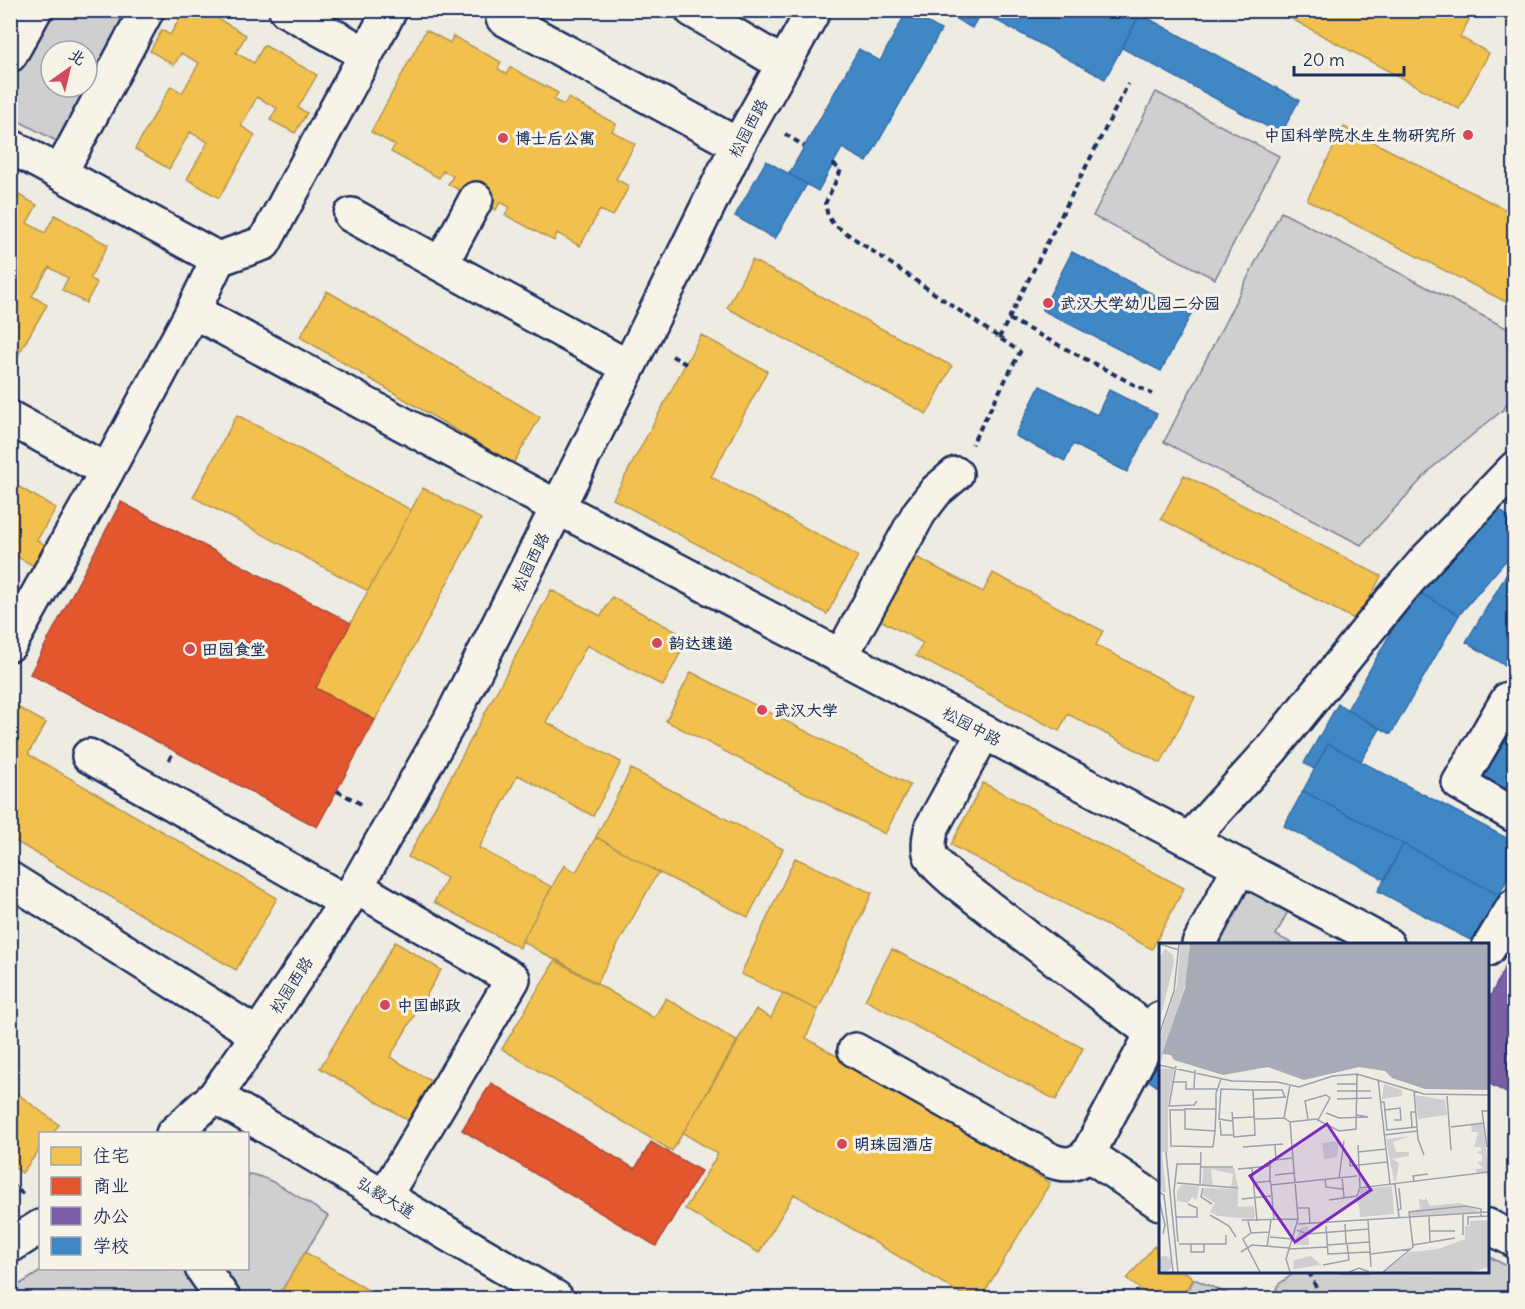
<svg xmlns="http://www.w3.org/2000/svg" width="1525" height="1309" viewBox="0 0 1525 1309" font-family="Delius,'LXGW WenKai TC',sans-serif">
  <rect width="100%" height="100%" fill="#eeebe2"/>
  <filter id="ink" filterUnits="userSpaceOnUse"><feTurbulence type="fractalNoise" baseFrequency=".0167" numOctaves="2"/><feDisplacementMap in="SourceGraphic" scale="12" xChannelSelector="R" yChannelSelector="G"/><feConvolveMatrix kernelMatrix="1 2 1 2 8 2 1 2 1" color-interpolation-filters="sRGB"/></filter>
  <g filter="url(#ink)">
    <path fill="#cfcfcf" stroke="#757f96" stroke-width="1.5" fill-rule="evenodd" d="M46,11H134L62,144L11,117V76ZM51,51H87V87H51Z
      M1156,92L1279,156L1215,279L1093,216Z
      M1281,212L1514,332V388L1504,409L1433,467L1361,545L1164,442Z
      M1242,885L1289,909L1276,935L1293,944H1210Z
      M248,1174C270,1175 307,1203 328,1216L277,1298H11V1290L44,1269L248,1268Z
      M1488,1256L1514,1270V1298H1272L1279,1284L1296,1272H1488Z
      M1194,1279L1237,1298H1184Z"/>
    <path fill="#f2c14e" stroke="#b29553" stroke-width="1.5" d="M185,10H203L246,35L236,53L254,63L264,45L317,75L298,108L307,113L295,133L270,120L277,108L257,97L241,126L255,135L219,198L187,179L208,142L190,132L169,169L135,149L171,86L182,93L199,63L181,53L174,65L150,51L162,30L170,35Z
      M1275,10H1474L1460,37L1489,53L1459,109Z
      M426,30L450,43L453,36L501,62L498,69L507,74L510,67L558,93L554,100L564,105L568,98L616,124L612,131L635,144L616,179L629,186L613,216L600,210L580,246L557,233L554,241L505,215L510,207L500,202L496,210L448,184L453,176L443,171L439,178L391,152L395,145L371,132Z
      M1344,127L1514,214V306L1307,200Z
      M10,190L37,205L27,223L45,233L55,215L108,245L90,278L97,283L86,303L62,290L68,278L49,267L32,296L47,305L11,367Z
      M752,260L952,366L927,414L727,308Z
      M327,291L540,417L513,464L300,337Z
      M701,335L767,371L711,477L858,556L827,614L613,499Z
      M237,415L411,510L368,591L193,497Z
      M1184,475L1381,576L1358,621L1161,519Z
      M10,482L56,508L37,540L45,545L34,566L10,553V550L16,541L10,537Z
      M423,488L481,519L375,720L316,688Z
      M914,556L983,592L993,573L1103,631L1096,645L1195,697L1161,763L1068,714L1059,731L916,656L923,643L880,620Z
      M551,590L601,616L612,597L688,638L663,686L587,645L546,722L621,762L593,816L518,775L479,848L552,887L522,941L520,948L434,902L447,878L408,857Z
      M691,672L910,785L885,834L666,721Z
      M10,703L46,723L28,754L277,898L236,970L10,838Z
      M631,769L783,849L748,917L658,872L596,837Z
      M983,783L1184,888L1152,949L951,845Z
      M596,837L658,872L596,984L522,941L564,865L576,872Z
      M795,858L872,893L818,1010L741,974Z
      M395,942L441,970L390,1057L441,1087L418,1126L320,1068Z
      M892,949L1083,1048L1056,1100L865,1000Z
      M556,959L654,1018L666,998L738,1042L672,1151L502,1049Z
      M783,993L818,1010L806,1038L1050,1183L981,1298H968L794,1194L759,1253L685,1209L718,1154L683,1133L756,1009L771,1018Z
      M10,1088L59,1125L52,1134H40V1149L22,1173L10,1164Z
      M1154,1246L1160,1251V1272H1186L1194,1279L1179,1298H1151L1127,1279Z
      M305,1252L381,1298H280L278,1297Z"/>
    <path fill="#e4572e" stroke="#a84b3c" stroke-width="1.5" d="M121,502L351,623L316,688L375,720L317,827L30,674Z
      M491,1083L635,1169L651,1142L701,1171L656,1246L462,1130Z"/>
    <path fill="#7b5ea7" stroke="#5e5091" stroke-width="1.5" d="M1514,949V1097L1488,1083V1001Z"/>
    <path fill="#3f88c5" stroke="#346da6" stroke-width="1.5" d="M940,10H1142L1105,79L981,12L972,28Z
      M907,11L941,30L867,162L842,148L818,191L789,174L859,49L880,61Z
      M1140,14L1299,100L1281,134L1122,48Z
      M766,161L807,184L775,239L735,216Z
      M1072,252L1191,314L1161,371L1042,310Z
      M1040,386L1097,415L1109,390L1157,414L1127,472L1073,444L1065,461L1015,436Z
      M1492,503L1514,522V551L1459,615L1415,590Z
      M1514,562V671L1466,642Z
      M1415,590L1459,615L1391,734L1347,710Z
      M1338,704L1380,729L1361,761L1328,744L1314,769L1304,763Z
      M1514,722V802L1481,782Z
      M1328,744L1514,842V865L1499,895L1303,791Z
      M1303,791L1403,844L1385,880L1284,826Z
      M1403,844L1499,895L1474,942L1378,891Z
      M1160,1060V1088L1148,1080Z"/>
    <g fill="none" stroke-linecap="round" stroke-linejoin="round">
      <defs>
        <path id="minor" d="M286,10L366,54
          M390,10L264,243L218,259L193,311L557,507L1387,944
          M507,10L503,18L738,145
          M692,10L783,64
          M10,55L35,10
          M10,146L218,259
          M60,173L147,10
          M351,215L628,367
          M441,264L476,199
          M10,418L107,471
          M10,644L107,471L193,311
          M841,656L919,513L936,491L956,474
          M1508,699L1459,783L1514,815
          M984,732L932,827C924,856 932,861 953,880L1153,1034
          M89,756L346,902
          M1189,840L1271,750L1396,595L1425,561L1514,469
          M10,879L258,1035
          M356,887L513,979L384,1197
          M1199,944L1240,866
          M1488,949L1514,906
          M855,1050L1052,1161C1066,1166 1077,1165 1088,1154L1160,1019
          M215,1096L556,1298
          M173,1134L215,1096L258,1035L356,887L450,721L642,340L738,145L814,10
          M1088,1154L1160,1203
          M1488,1226L1514,1240
          M10,1246L40,1227
          M202,1268L223,1298"/>
      </defs>
      <use href="#minor" stroke="#1b2f5e" stroke-width="38"/>
      <path stroke="#1b2f5e" stroke-width="4" stroke-dasharray="6 4.5" stroke-linecap="butt" d="M785,134L804,146
        M833,164L841,170L825,204L828,216L833,224L1020,352L972,444
        M1009,319L1152,394
        M999,338L1128,84
        M672,356L686,364
        M169,760L174,751
        M337,791L363,805
        M10,1184L26,1196
        M1309,1272L1321,1298"/>
      <use href="#minor" stroke="#f7f3e8" stroke-width="33"/>
    </g>
  </g>
  <g fill="#d1495b" stroke="#f7f3e8" stroke-width="2">
    <circle cx="1468" cy="135" r="6"/>
    <circle cx="503" cy="138" r="6"/>
    <circle cx="1048" cy="303" r="6"/>
    <circle cx="657" cy="643" r="6"/>
    <circle cx="190" cy="649" r="6"/>
    <circle cx="762" cy="710" r="6"/>
    <circle cx="385" cy="1005" r="6"/>
    <circle cx="842" cy="1144" r="6"/>
  </g>
  <g text-anchor="middle" stroke-width="6" stroke-linejoin="round" paint-order="stroke">
    <g font-size="16" fill="#1b2f5e" stroke="#f7f3e8">
      <text transform="translate(748 128) rotate(-62)" y="6">松园西路</text>
      <text transform="translate(530 562) rotate(-64)" y="6">松园西路</text>
      <text transform="translate(972 726) rotate(28)" y="6">松园中路</text>
      <text transform="translate(291 985) rotate(-57)" y="6">松园西路</text>
      <text transform="translate(386 1197) rotate(31)" y="6">弘毅大道</text>
    </g>
    <g font-size="16" font-weight="bold" fill="#1b2f5e" stroke="#f7f3e8" text-anchor="start">
      <text x="1456" y="141" text-anchor="end">中国科学院水生生物研究所</text>
      <text x="515" y="144">博士后公寓</text>
      <text x="1060" y="309">武汉大学幼儿园二分园</text>
      <text x="669" y="649">韵达速递</text>
      <text x="202" y="655">田园食堂</text>
      <text x="774" y="716">武汉大学</text>
      <text x="397" y="1011">中国邮政</text>
      <text x="854" y="1150">明珠园酒店</text>
    </g>
  </g>
  <g transform="translate(1159 943)">
    <rect width="330" height="330" fill="#eeebe2"/>
    <path d="M21,1H31L28,36L2,119L0,96L18,43ZM6,6L14,12L15,20L1,77L0,16ZM0,125L15,126L9,162V209H3L7,249H3L0,241ZM225,141L243,147V153L223,156ZM256,152L286,157L288,172L259,176ZM324,181L330,230H318L317,226L324,225L318,219L323,218V212L317,209L322,208V204H315L319,189H313L312,182ZM251,193L234,199L237,209H250V213L233,216L240,220L237,238L252,237L235,238L227,196ZM180,198L178,214L165,216L163,200ZM44,225H75L79,244H72L74,231L52,226L54,243H43ZM23,242L40,243L38,257L33,254L29,260L18,258V247ZM233,243L235,271L201,274L200,262L195,257L199,256L202,246ZM46,245L79,246V264L95,263L96,276L59,273L51,269L56,260L43,252ZM266,253L271,263L301,260L322,269L251,273V268L261,266L260,256L266,257ZM330,277V324L313,329H224L251,309L279,306L306,296V283H311V278ZM149,283L150,302H134L142,285ZM152,313L162,322L134,326L135,317ZM-3 321a8 8 0 1 1 16 0a8 8 0 1 1-16 0Z" fill="#cfcfcf"/>
    <path d="M31,1H330V147L266,146L233,135L226,128L200,124L145,137L109,124L64,132L15,117L12,112L3,111L26,45Z" fill="#a6abb5"/>
    <path fill="none" stroke="#9aa0ad" stroke-width="1.5" d="M1,1L20,7M0,92L15,48L20,1M0,122L73,138L118,139L140,144L174,133L198,131L265,151L330,152M17,123L10,163L35,162L38,158M219,136L231,241M13,139H27V146H58M178,141H198M131,142L125,175L131,179L139,276L127,316L131,329M35,145L36,127M95,147H123L126,154M178,148H212M255,148L259,196L265,212M288,153L292,207M95,156L127,154M178,156L213,155M222,159H225L228,187L258,184M57,166H26V186L56,188L57,166V150L62,136M26,167H11L12,203L54,204L56,188M226,167L241,165L242,177H235M73,169L75,194L96,192L94,147L62,146L60,176L73,178M167,170L180,175L209,174L198,172M73,175L96,174M96,176L125,175M149,176L146,158L167,152L171,155L159,177M61,178L62,192H74M131,179L157,176L180,188L197,186L198,132M253,184L252,169H256M292,184L325,180M225,192L258,188M116,202L117,217L133,215M199,202L201,245L329,229L330,236M84,204L124,201M328,204L323,168H330M7,209L19,329M199,209L227,206M111,217V238M191,217V223L228,219M42,224H74M93,225L98,278M79,226L112,223M116,232L135,230M183,234L185,254M180,235L185,198M166,236L167,244L184,246M255,238L254,233L269,231M18,240L79,245M94,240L111,238L112,242L198,233M41,241L42,209M236,241L240,274M112,242L115,277M44,245L42,254L53,261M0,249L5,252L14,329M0,256L6,282L4,291M83,256L112,253M170,257L198,253L201,245M139,265H150L151,280M239,267L242,266L240,245M304,271V292M51,272L70,283L77,294M270,273L271,299M17,274H38V265L29,261M83,277L139,276M209,277L212,324M89,278L92,290L110,289M139,281L330,269M186,281L187,300M309,282V274L330,273M167,283L169,311L211,309M138,287L148,291L210,286M271,288H296M92,290L84,296L101,329M111,294L134,296M19,299L15,248L18,221H42M20,301H45V309H32V301M45,301H67V292M168,302L211,299M254,302L296,295M108,304L112,277M130,306L168,304M82,309L93,302L130,305M212,311L252,306M164,322L190,317L188,300M190,329L200,325L210,329M224,329L254,304L250,269L307,263L322,266V273"/>
    <path fill="#7b2cbf" fill-opacity="0.15" stroke="#7b2cbf" stroke-width="3" d="M168,181L212,247L136,299L91,233Z"/>
    <rect width="330" height="330" fill="none" stroke="#1b2f5e" stroke-width="3"/>
  </g>
  <rect width="1525" height="1309" fill="none" stroke="#f7f3e8" stroke-width="36"/>
  <rect x="18" y="18" width="1489" height="1273" fill="none" stroke="#1b2f5e" stroke-width="2" filter="url(#ink)"/>
  <rect x="39" y="1132" width="210" height="138" fill="#f7f3e8" stroke="#9fa5b1" stroke-width="1.5"/>
  <rect x="51" y="1147" width="30" height="18" fill="#f2c14e" stroke="#9fa5b1" stroke-width="1.5"/>
  <text x="93" y="1162" font-size="18" fill="#1b2f5e">住宅</text>
  <rect x="51" y="1177" width="30" height="18" fill="#e4572e" stroke="#9fa5b1" stroke-width="1.5"/>
  <text x="93" y="1192" font-size="18" fill="#1b2f5e">商业</text>
  <rect x="51" y="1207" width="30" height="18" fill="#7b5ea7" stroke="#9fa5b1" stroke-width="1.5"/>
  <text x="93" y="1222" font-size="18" fill="#1b2f5e">办公</text>
  <rect x="51" y="1237" width="30" height="18" fill="#3f88c5" stroke="#9fa5b1" stroke-width="1.5"/>
  <text x="93" y="1252" font-size="18" fill="#1b2f5e">学校</text>
  <g transform="translate(69 69) rotate(34)"><circle r="28" fill="#f7f3e8" stroke="#9fa5b1" stroke-width="1.5"/>
  <path d="M0-4.5L10 22L0 15L-10 22Z" fill="#d1495b"/>
  <text y="-9" font-size="16" font-weight="bold" text-anchor="middle" fill="#1b2f5e">北</text>
  </g>
  <path d="M1294 66v9h110v-9" fill="none" stroke="#1b2f5e" stroke-width="3"/>
  <text x="1303" y="66" font-size="18" fill="#1b2f5e" stroke="#f7f3e8" stroke-width="4.5" paint-order="stroke">20 m</text>
</svg>
